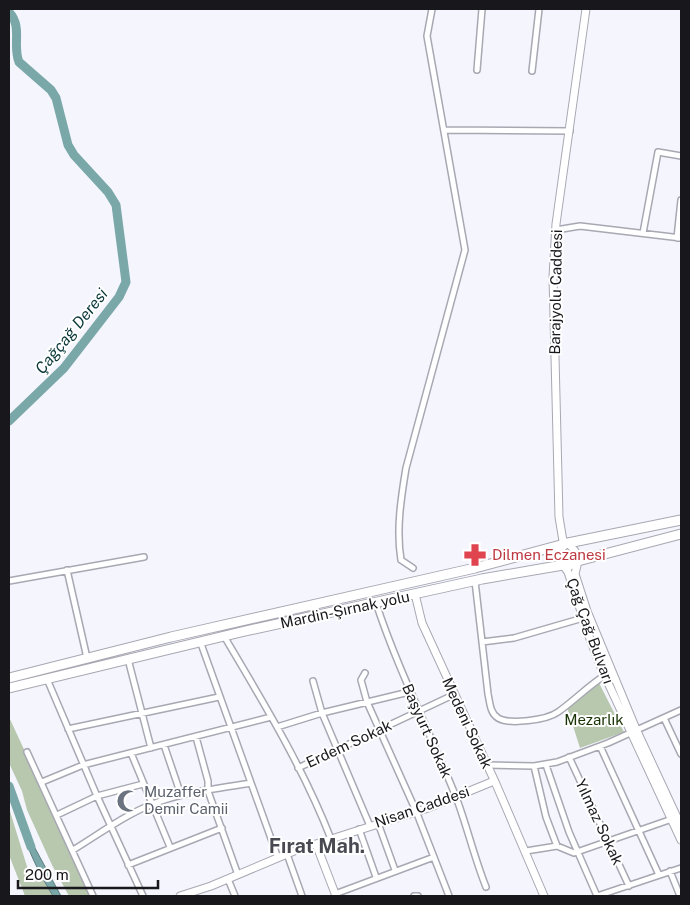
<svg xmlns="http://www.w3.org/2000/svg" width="690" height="905" viewBox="0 0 690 905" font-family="'Public Sans',sans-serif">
  <rect width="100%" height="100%" fill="#f5f5fe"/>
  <path fill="#b7c8af" d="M599,683L624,732L580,748L567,707Z
    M9,717L78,866L89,896H69L52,865L27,810L22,791L9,763Z
    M9,808L29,873L44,881L53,896H25L9,855Z"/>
  <path fill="#7aa8a9" stroke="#5d7c7e" d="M27,836L29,837L61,896H53C42,878 32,859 25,839Z"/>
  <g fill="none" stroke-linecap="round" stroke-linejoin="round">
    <path stroke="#7aa8a9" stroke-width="9" d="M9,12C23,27 12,45 19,62L51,90L56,98L68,145L74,155L108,192L116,205L126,282L119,297L64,368L9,421
      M9,786L31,847"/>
    <defs>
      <path id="street" d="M477,70L482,9
        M532,71L539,9
        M445,130L570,131
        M556,230L580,226L681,238
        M643,233L658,152L681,156
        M677,238L681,200
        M413,568L401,560C396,530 401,498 406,468L465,250L427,36L432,9
        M67,570L87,658
        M9,581L144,557
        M475,581L488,694C490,703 490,713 498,718C509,725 547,720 558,712C575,700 589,685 607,674
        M376,603C398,670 430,732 456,797C467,826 474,857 486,887
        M224,636C263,702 303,767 331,839
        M200,641L278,858
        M482,642L514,638L583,618
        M128,659L151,748
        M365,673L361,680L367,702L416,811L449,896
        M47,679L97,796L143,896
        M313,681L322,713L370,826
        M664,718L681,754
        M277,727L322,713L409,692
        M68,729L219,697
        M196,737L208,781V791L238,875
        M164,745L181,795
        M600,746L659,875
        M27,752L93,896
        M131,753L170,847
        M569,757L629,886
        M487,765L534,766L557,762L608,743L681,710
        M546,765L569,832L597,896
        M534,766L546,817L557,846
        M298,768L453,695
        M42,782L83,765L271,717
        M57,815L97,796L143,784
        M378,823L395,870
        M359,829L376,877
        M73,850C101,833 131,810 164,800C192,791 222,788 251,783
        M526,851L557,846L574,853L672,819
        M287,854L302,896
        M128,865L222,828
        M670,871L680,896
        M228,879L235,896
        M335,894L434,857
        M414,896H418
        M597,896L681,868"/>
      <path id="secondary" d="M586,9L556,224L553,277L559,517L563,541L568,543L575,551L578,561L575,574L587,611L636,729L681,826
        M566,544L559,551L560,561L568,572L590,639L603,672L681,840
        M415,594L422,623L496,784L544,896
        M316,844L336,896
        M180,896L211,886L294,851L428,808L494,781"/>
      <path id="highway" d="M9,678L171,637L475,568L568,543L681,520
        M9,688L241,632L482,579L563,565L568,566L578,561L681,534"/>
    </defs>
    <use href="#street" stroke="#a8a8b3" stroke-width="8"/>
    <use href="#secondary" stroke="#a8a8b3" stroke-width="9"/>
    <use href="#highway" stroke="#a8a8b3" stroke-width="11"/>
    <use href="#street" stroke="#fff" stroke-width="5"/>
    <use href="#secondary" stroke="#fff" stroke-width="7"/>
    <use href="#highway" stroke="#fff" stroke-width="9"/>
  </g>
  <defs>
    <symbol id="pharmacy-bare" viewBox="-9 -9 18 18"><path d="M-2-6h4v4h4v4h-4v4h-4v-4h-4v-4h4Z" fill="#e0444e" stroke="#fff" stroke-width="2.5" paint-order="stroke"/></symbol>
    <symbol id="mosque-bare" viewBox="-9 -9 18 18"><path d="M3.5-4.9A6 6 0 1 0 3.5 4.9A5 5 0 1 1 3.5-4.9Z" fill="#6b7280" stroke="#fff" stroke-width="2.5" paint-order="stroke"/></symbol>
  </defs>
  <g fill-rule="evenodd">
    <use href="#pharmacy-bare" x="459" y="539" width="32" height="32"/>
    <use href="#mosque-bare" x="112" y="785" width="32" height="32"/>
  </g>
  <g text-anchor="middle" stroke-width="4" stroke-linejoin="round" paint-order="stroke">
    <g font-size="15" fill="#18171b" stroke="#fff">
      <text transform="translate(556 292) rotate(-89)" y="5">Barajyolu Caddesi</text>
      <text transform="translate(345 610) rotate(-12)" y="5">Mardin-Şırnak yolu</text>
      <text transform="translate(590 631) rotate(70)" y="5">Çağ Çağ Bulvarı</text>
      <text transform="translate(467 723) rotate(65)" y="5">Medeni Sokak</text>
      <text transform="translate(427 731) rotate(66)" y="5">Başyurt Sokak</text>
      <text transform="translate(349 744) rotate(-25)" y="5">Erdem Sokak</text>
      <text transform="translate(422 807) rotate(-19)" y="5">Nisan Caddesi</text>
      <text transform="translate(599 822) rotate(65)" y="5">Yılmaz Sokak</text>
    </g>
    <g font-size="15" fill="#be3a42" stroke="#fff" text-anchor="start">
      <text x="492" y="560">Dilmen Eczanesi</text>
    </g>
    <g font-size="15" fill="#183405" stroke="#fff">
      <text x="594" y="725">Mezarlık</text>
    </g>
    <g font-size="15" fill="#5b616d" stroke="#fff" text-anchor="start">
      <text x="144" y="797">Muzaffer<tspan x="144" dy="17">Demir Camii</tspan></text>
    </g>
    <g font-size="16" font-style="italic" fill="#093739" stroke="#fff">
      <text transform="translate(71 331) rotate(-51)" y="6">Çağçağ Deresi</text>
    </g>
    <g font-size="20" font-weight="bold" fill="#494952" stroke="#fff">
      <text x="317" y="853">Fırat Mah.</text>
    </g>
  </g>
  <rect width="690" height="905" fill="none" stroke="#18171b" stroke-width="20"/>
  <path d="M18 880v8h140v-8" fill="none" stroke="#18171b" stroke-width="2.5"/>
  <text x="25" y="880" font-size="15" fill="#18171b" stroke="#ffffff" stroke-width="4" paint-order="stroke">200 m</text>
</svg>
